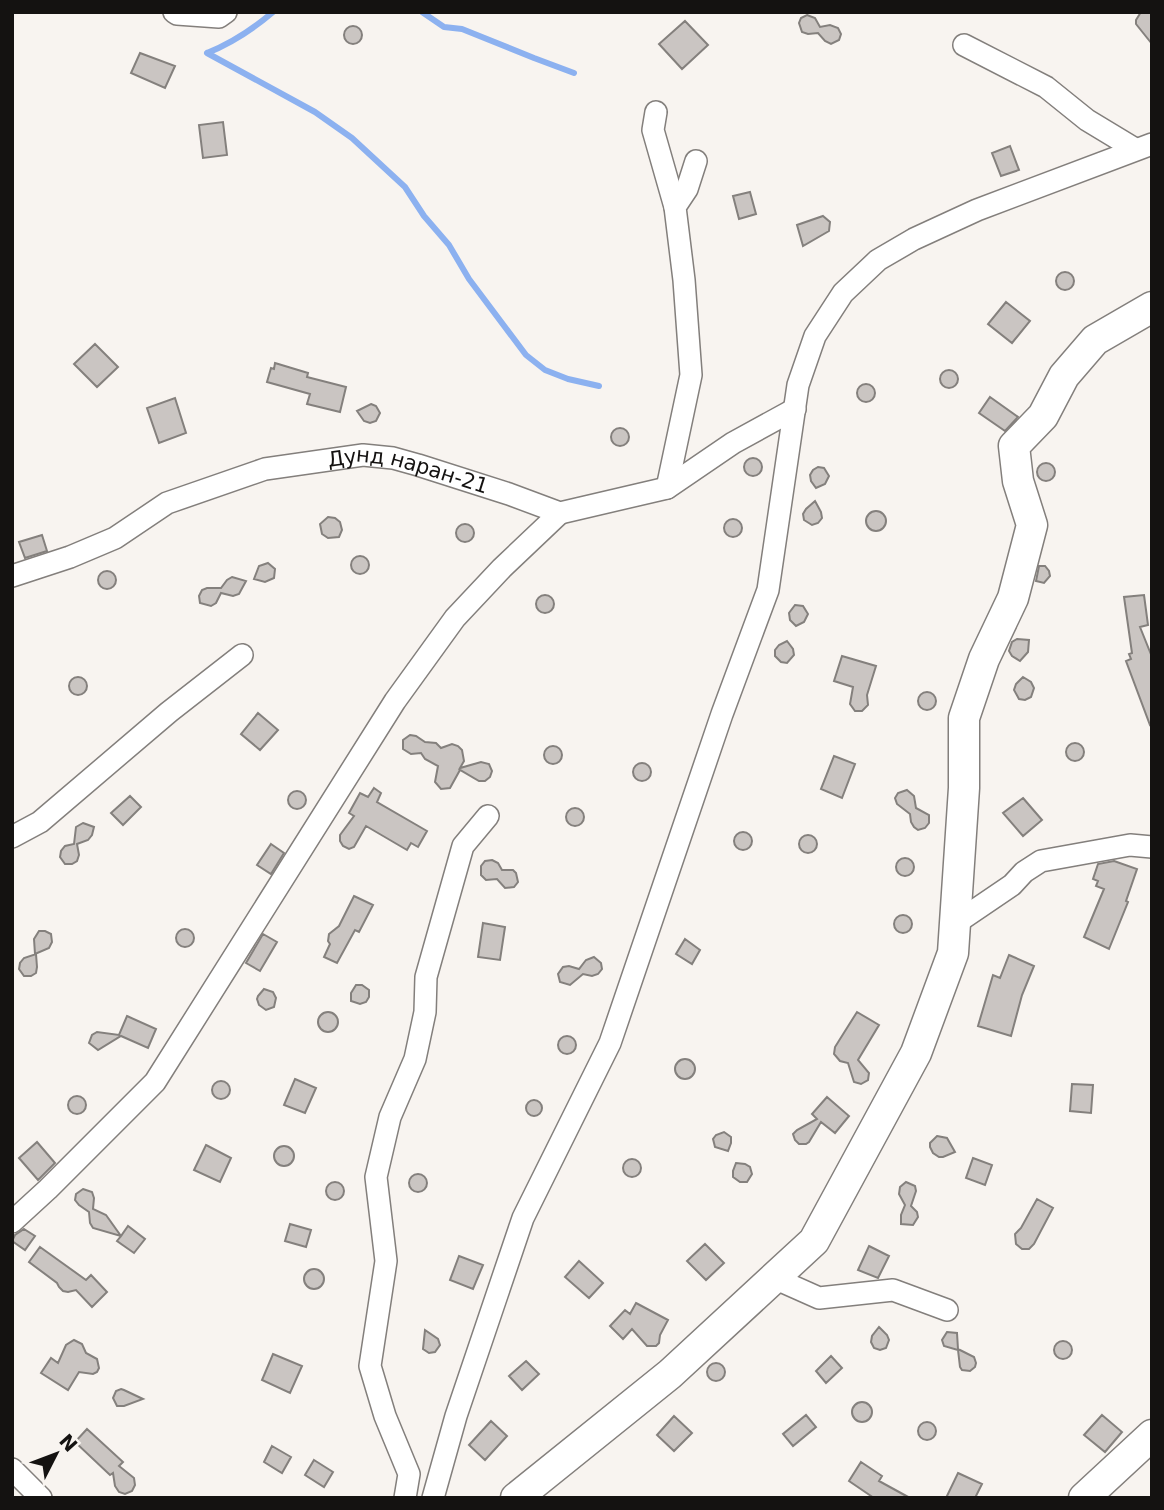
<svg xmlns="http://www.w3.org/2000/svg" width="1164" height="1510" viewBox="0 0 1164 1510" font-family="'DejaVu Sans',sans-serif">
  <rect width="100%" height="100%" fill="#f8f4f0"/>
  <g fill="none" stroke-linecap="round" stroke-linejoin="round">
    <path stroke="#8cb1f0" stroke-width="6" d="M422,12L444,27L462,29L534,58L574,73
      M207,53L315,112L352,138L405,187L424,216L449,245L469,279L526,355L545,370L568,379L599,386
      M207,53C232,43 252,30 273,12"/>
  </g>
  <path fill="#cac5c2" stroke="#84807d" stroke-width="2" d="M1141,12H1152V44L1136,24V20Z
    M807,15L815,18L820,27L830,25L838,28L841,34L839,40L831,44L825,41L818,33L808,34L802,32L799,23L801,18Z
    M685,21L708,45L682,69L659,44Z
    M344 35a9 9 0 1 1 18 0a9 9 0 1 1-18 0Z
    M140,53L175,66L165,88L131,73Z
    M223,122L227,155L203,158L199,125Z
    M1010,146L1019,170L1001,176L992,153Z
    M750,192L756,214L739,219L733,196Z
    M823,216L830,222L829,231L803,246L797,225Z
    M1056 281a9 9 0 1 1 18 0a9 9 0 1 1-18 0Z
    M1006,302L1030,321L1012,343L988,324Z
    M95,344L118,367L97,387L74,364Z
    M275,363L308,373L307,377L346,387L340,412L307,404L310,394L267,382L271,368L274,369Z
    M940 379a9 9 0 1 1 18 0a9 9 0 1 1-18 0Z
    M857 393a9 9 0 1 1 18 0a9 9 0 1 1-18 0Z
    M990,397L1018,417L1005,431L979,413Z
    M175,398L186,433L159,443L147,408Z
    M371,404L376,406L380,413L376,421L370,423L364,421L357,411Z
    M611 437a9 9 0 1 1 18 0a9 9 0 1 1-18 0Z
    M744 467a9 9 0 1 1 18 0a9 9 0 1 1-18 0Z
    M1037 472a9 9 0 1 1 18 0a9 9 0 1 1-18 0Z
    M818,467L824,468L829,476L825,484L816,488L811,481L810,475L813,470Z
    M815,501L821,512L822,518L818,523L812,525L804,520L803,514L806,509Z
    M866 521a10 10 0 1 1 20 0a10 10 0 1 1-20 0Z
    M328,517L335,518L340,522L342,530L339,537L328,538L322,534L320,524Z
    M724 528a9 9 0 1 1 18 0a9 9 0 1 1-18 0Z
    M456 533a9 9 0 1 1 18 0a9 9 0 1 1-18 0Z
    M42,535L47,551L25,558L19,542Z
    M351 565a9 9 0 1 1 18 0a9 9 0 1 1-18 0Z
    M268,563L275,569L274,578L265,582L254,579L259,566Z
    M1039,566H1045L1049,571L1050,576L1044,583L1036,581Z
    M98 580a9 9 0 1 1 18 0a9 9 0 1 1-18 0Z
    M232,577L246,581L239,594L233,596L221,593L216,603L211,606L200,603L199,596L202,590L207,588H221L227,580Z
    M536 604a9 9 0 1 1 18 0a9 9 0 1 1-18 0Z
    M1144,595L1148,625L1140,627L1152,657V724L1150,725L1126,661L1131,659L1129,654L1132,653L1124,597Z
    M795,605L803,606L808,614L804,622L796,626L790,620L789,613Z
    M1017,639L1029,640L1028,652L1020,661L1012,656L1009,651L1012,642Z
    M787,641L793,649L794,655L787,663L781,662L775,656V650L779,645Z
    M842,656L876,666L867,695L868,705L862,711H855L850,704L853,687L834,681Z
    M69 686a9 9 0 1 1 18 0a9 9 0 1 1-18 0Z
    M1023,677L1031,682L1034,688L1031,697L1025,700L1019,699L1014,690L1016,684Z
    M918 701a9 9 0 1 1 18 0a9 9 0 1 1-18 0Z
    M258,713L278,730L260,750L241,734Z
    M410,735L416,736L425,742L436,743L441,748L452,744L458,746L462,750L464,761L460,768L481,762L489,764L492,771L490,777L485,781H479L460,770L450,788L441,789L435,782L438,766L425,759L421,753L411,754L403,749V740Z
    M1066 752a9 9 0 1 1 18 0a9 9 0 1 1-18 0Z
    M544 755a9 9 0 1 1 18 0a9 9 0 1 1-18 0Z
    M834,756L855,764L842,798L821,789Z
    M633 772a9 9 0 1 1 18 0a9 9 0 1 1-18 0Z
    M374,788L381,793L377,802L427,831L418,847L411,843L407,850L366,826L354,847L349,849L343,846L340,841V835L354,816L349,813L360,793L368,797Z
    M907,790L914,796L916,808L929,815V823L925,828L918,830L914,827L911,822L910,814L897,804L895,798L898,793Z
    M288 800a9 9 0 1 1 18 0a9 9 0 1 1-18 0Z
    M130,796L141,807L123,825L111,813Z
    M1023,798L1042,820L1023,836L1003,813Z
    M566 817a9 9 0 1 1 18 0a9 9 0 1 1-18 0Z
    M83,823L94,827L92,835L88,840L77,844L79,855L77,861L72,864H65L60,857L61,851L65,846L74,844L76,827Z
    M734 841a9 9 0 1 1 18 0a9 9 0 1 1-18 0Z
    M799 844a9 9 0 1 1 18 0a9 9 0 1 1-18 0Z
    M271,844L284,853L271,874L257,865Z
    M896 867a9 9 0 1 1 18 0a9 9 0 1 1-18 0Z
    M492,860L498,863L502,870H513L516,873L518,882L514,887L505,888L497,879L486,880L481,875V866L485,861Z
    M1114,861L1137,869L1126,901L1128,902L1109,949L1084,937L1104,889L1096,886L1098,881L1093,879L1098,864Z
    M354,896L373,905L359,932L355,930L337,963L324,957L330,944L328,941L329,934L339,926Z
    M894 924a9 9 0 1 1 18 0a9 9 0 1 1-18 0Z
    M483,923L505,927L500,960L478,957Z
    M176 938a9 9 0 1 1 18 0a9 9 0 1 1-18 0Z
    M39,931H45L51,934L52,942L49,948L35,954L34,939Z
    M263,934L277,942L260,971L246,963Z
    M685,939L700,950L692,964L676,954Z
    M36,954L37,967L36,973L31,976H24L19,969L20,963L24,958Z
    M1009,955L1034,966L1022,995L1011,1036L978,1026L993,975L1000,978Z
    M594,957L601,963L602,969L598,974L592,976L583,974L570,985L560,982L558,974L563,967L569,966L579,969L586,960Z
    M356,985H362L369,990V997L366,1002L360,1004L351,1001V993Z
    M264,989L273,992L276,998L274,1007L266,1010L259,1005L257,999L258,996Z
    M857,1012L879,1025L858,1060L869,1073L868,1080L861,1084L854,1082L848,1063L840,1061L834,1054L835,1047Z
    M318 1022a10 10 0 1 1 20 0a10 10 0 1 1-20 0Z
    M127,1016L156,1029L148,1048L121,1036L98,1050L89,1043L92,1035L97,1032L119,1035Z
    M558 1045a9 9 0 1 1 18 0a9 9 0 1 1-18 0Z
    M675 1069a10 10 0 1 1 20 0a10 10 0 1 1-20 0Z
    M295,1079L316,1088L305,1113L284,1105Z
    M212 1090a9 9 0 1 1 18 0a9 9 0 1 1-18 0Z
    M1072,1084L1093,1085L1091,1113L1070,1111Z
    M68 1105a9 9 0 1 1 18 0a9 9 0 1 1-18 0Z
    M827,1097L849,1116L835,1133L821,1122L809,1142L806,1144H799L795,1140L793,1134L797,1130L817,1119L812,1114Z
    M526 1108a8 8 0 1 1 16 0a8 8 0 1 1-16 0Z
    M724,1132L731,1137V1143L728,1151L715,1147L713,1139L716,1135Z
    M937,1136L947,1138L955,1152L943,1157H939L933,1153L930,1147V1143Z
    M37,1142L55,1163L38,1180L19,1158Z
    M206,1145L231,1158L220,1182L194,1170Z
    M274 1156a10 10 0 1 1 20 0a10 10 0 1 1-20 0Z
    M973,1158L992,1165L985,1185L966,1178Z
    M623 1168a9 9 0 1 1 18 0a9 9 0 1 1-18 0Z
    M736,1163L745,1164L750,1167L752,1174L747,1182H740L733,1177V1171Z
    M409 1183a9 9 0 1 1 18 0a9 9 0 1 1-18 0Z
    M326 1191a9 9 0 1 1 18 0a9 9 0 1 1-18 0Z
    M906,1182L915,1186L916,1191L911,1206L917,1212L918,1217L913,1225L901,1224V1215L905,1205L899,1194L900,1187Z
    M83,1189L92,1192L94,1198L93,1209L106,1215L121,1236L128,1226L145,1239L134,1253L117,1241L121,1236L93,1228L90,1223L89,1212L79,1205L75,1200L76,1194Z
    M1037,1199L1053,1208L1034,1244L1029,1249H1022L1016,1244L1015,1234L1021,1228Z
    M290,1224L311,1230L306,1247L285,1241Z
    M24,1229L35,1236L25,1250L12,1241L15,1235Z
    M705,1244L724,1263L706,1280L687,1261Z
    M869,1246L889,1256L878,1278L858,1270Z
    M40,1247L86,1280L91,1275L107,1292L92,1307L76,1290L68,1292L63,1291L59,1287L57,1283L29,1262Z
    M459,1256L483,1265L473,1289L450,1280Z
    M579,1261L603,1283L589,1298L565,1277Z
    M304 1279a10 10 0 1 1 20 0a10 10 0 1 1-20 0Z
    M636,1303L668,1320L660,1335L659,1343L656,1346H647L632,1329L623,1339L610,1326L625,1310L630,1314Z
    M879,1327L887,1335L889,1340L886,1348L880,1350L874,1348L871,1342L872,1336Z
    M425,1330L438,1339L440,1345L435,1352L429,1353L423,1349Z
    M947,1332L957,1333L958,1349L974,1357L976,1363L975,1367L970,1371L962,1370L960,1367L958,1350L944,1346L942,1340Z
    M74,1340L82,1344L86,1353L97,1359L99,1368L97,1372L93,1374L79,1372L68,1390L41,1373L51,1358L58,1363L66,1345Z
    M1054 1350a9 9 0 1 1 18 0a9 9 0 1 1-18 0Z
    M273,1354L302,1366L290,1393L262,1380Z
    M831,1356L842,1368L826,1383L816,1371Z
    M526,1361L539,1374L522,1390L509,1376Z
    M707 1372a9 9 0 1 1 18 0a9 9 0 1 1-18 0Z
    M121,1389L124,1390L143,1399L124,1406H117L113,1398L116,1391Z
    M852 1412a10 10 0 1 1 20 0a10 10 0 1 1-20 0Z
    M806,1415L816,1427L793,1446L783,1434Z
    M1102,1415L1122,1432L1105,1452L1084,1435Z
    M674,1416L692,1433L674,1451L657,1435Z
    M491,1421L507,1436L485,1460L469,1445Z
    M918 1431a9 9 0 1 1 18 0a9 9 0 1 1-18 0Z
    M87,1429L123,1462L119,1466L134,1478L135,1485L132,1491L125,1494L119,1492L115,1486L113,1473L110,1475L75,1442Z
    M272,1446L291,1457L282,1473L264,1462Z
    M314,1460L333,1472L324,1487L305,1475Z
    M861,1462L882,1476L879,1481L910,1498H874L849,1481Z
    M958,1473L982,1484L975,1498H946Z"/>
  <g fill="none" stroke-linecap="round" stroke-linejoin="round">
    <defs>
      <g id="street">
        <path d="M174,12L177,14L219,17L226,12"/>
        <path d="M964,45L1046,87L1087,120L1135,149"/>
        <path d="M656,112L653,130L675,207"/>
        <path d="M667,488L691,375L684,280L675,207L687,189L696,161"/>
        <path id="s1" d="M12,576L70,557L115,538L167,503L265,469L363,455L393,458L418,465L509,494L560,513L667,488L733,443L795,409"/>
        <path d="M12,837L40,822L169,712L242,655"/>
        <path d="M956,923L1012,885L1024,872L1041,861L1130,845L1152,847"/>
        <path d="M12,1222L48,1189L155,1082L395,701L455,618L502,568L560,513"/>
        <path d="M774,1278L819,1298L893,1290L947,1310"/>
        <path d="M12,1469L41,1498"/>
        <path d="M405,1498L409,1474L385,1416L370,1366L386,1261L376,1177L390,1117L415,1059L425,1012L426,977L463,846L488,816"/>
        <path d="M433,1498L456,1416L523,1218L610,1043L722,714L768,590L798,385L815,336L843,293L878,260L914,239L977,210L1152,144"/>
      </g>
      <path id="secondary" d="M516,1498L670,1374L814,1241L916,1053L953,953L964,788V718L984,659L1013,598L1032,525L1018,481L1014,446L1043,416L1064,376L1095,340L1152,307
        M1084,1498L1152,1435"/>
    </defs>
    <use href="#street" stroke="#837f7c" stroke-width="24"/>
    <use href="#secondary" stroke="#837f7c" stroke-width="33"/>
    <use href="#street" stroke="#fff" stroke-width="21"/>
    <use href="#secondary" stroke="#fff" stroke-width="30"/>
  </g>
  <g text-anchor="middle" stroke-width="5" stroke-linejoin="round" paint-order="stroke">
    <g font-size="21" fill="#141211" stroke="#f8f4f0">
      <text dy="7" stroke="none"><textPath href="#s1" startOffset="422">Дунд наран-21</textPath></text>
    </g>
  </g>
  <rect width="1164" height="1510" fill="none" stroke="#141211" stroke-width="28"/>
  <g transform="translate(56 1454) rotate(48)" stroke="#f8f4f0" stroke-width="5" paint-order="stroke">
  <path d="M0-5L12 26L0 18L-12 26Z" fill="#141211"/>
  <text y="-10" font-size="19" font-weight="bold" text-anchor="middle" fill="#141211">N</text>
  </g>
</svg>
